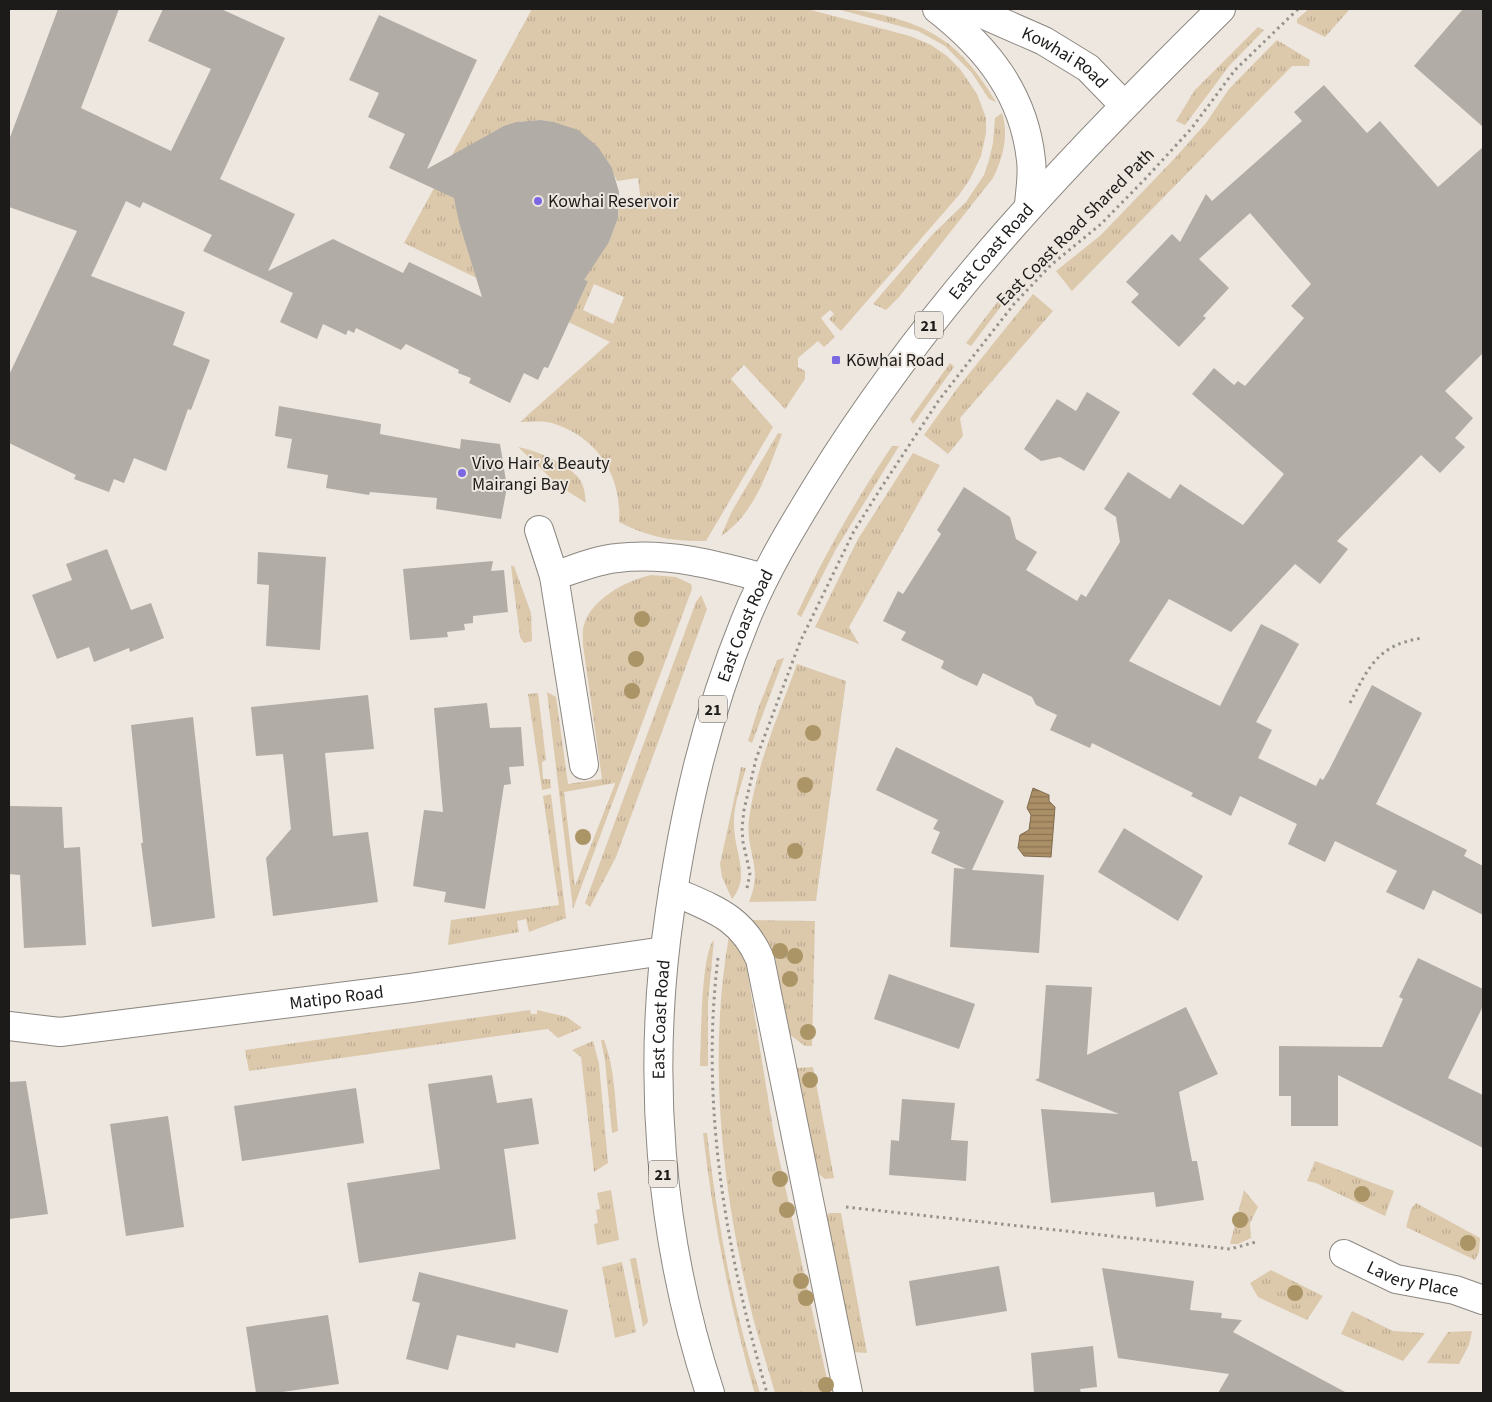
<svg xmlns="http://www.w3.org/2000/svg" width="1492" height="1402" viewBox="0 0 1492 1402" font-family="'Source Sans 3',sans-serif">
  <defs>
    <pattern id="grass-tufts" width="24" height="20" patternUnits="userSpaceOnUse" patternTransform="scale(1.25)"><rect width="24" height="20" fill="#dcc8ab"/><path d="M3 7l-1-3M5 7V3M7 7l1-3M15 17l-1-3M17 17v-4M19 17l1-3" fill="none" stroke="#bcab93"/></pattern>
    <pattern id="water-rules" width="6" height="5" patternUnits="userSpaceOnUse" patternTransform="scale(1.25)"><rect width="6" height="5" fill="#ab8f66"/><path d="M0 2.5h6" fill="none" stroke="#8b7453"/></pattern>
  </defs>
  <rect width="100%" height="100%" fill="#ede7e0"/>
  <path fill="url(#grass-tufts)" fill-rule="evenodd" d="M532,9H807L910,36L931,45L947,56L960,69L977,94L986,118V133L981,156L970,179L959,195L841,331L829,319L834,314L830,310L821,318L835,337L824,347L818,341L798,358V367L805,371V379L785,409L744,365L731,379L773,427L706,541C675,542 647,537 619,522C622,477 599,439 555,424C545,420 531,422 520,422L610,342L404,243ZM541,120C579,125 603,145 617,181L638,178L641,202L619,205L618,218L609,242L516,122ZM594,284L624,297L613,324L583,310Z
    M837,9C855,9 870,12 887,16C942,30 967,54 996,102L989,99L972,73L945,46L918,31Z
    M1309,9H1350L1325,37L1297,23V19Z
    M1258,27L1264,30L1229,66L1185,125L1176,121L1194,91Z
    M1277,40L1310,60L1309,66H1292L1072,291L1056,271L1101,235L1174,159L1206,123L1229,89Z
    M1002,113C1009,135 1003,158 993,178L899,297L886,310L873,304L933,234L966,202L984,175L989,160L993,143L995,118Z
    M1016,283L1020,286L1005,301L971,346L966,343L1008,288Z
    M1033,294L1053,311L960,418L963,436L948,454L924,435L956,390Z
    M950,363L954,367L913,424L910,419Z
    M778,433L782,434C768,470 755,514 721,536L732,511Z
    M892,446H899L836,549L801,617L797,614C824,555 856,500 892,446Z
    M518,447C535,450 566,463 578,477C584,484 585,494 586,503L558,485Z
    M913,453L940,465L849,627L859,644L815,627L858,539Z
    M511,566H514L531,613L532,641L524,643L520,637Z
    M651,575L676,577L691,584L692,589L573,909L547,692L556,697L568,784L602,779L583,645C583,639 582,631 584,625C592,598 626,581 651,575ZM615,783V784L575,886L564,792Z
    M701,595L707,609L616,857L590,907L585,903L696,602Z
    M784,658L752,743L748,741L758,709L777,660Z
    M797,664L846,681L816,901L749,902C764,865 745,853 749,819C756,766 779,714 797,664Z
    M538,693L546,760L542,762L543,779H550L551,788L542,790L528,694Z
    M741,767L746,768C741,786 733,806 734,825C734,851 751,877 732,899L722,877L720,864Z
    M551,794L566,918L529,932L526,919L517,921L519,932L448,945L451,920L559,905L543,796Z
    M752,920L815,921L812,1046H805L789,1034L775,957L770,946L750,922Z
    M729,936L738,945L746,963L774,1135L830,1393H775C765,1357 752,1320 745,1283C720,1171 709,1050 729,936Z
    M714,940L708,1002V1066H700C701,1044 701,952 714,940Z
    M530,1010L531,1014H537V1010L567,1017L582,1028L558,1038L548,1029L249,1071L245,1050Z
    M601,1040H604C615,1069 615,1101 618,1131L612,1133L605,1061Z
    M593,1041L599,1064L608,1163L594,1172L581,1057L572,1050Z
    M813,1067L834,1178L825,1179L814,1170L794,1071L797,1068Z
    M703,1133H707C717,1222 733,1309 760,1393H755L754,1391C730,1306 713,1221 703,1133Z
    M1315,1161L1394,1191L1385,1216L1316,1183L1307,1181Z
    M611,1190L619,1240L597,1245L594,1224L598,1223L596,1210L600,1209L597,1193Z
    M1244,1190L1258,1207L1250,1223L1251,1238L1238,1244H1230Z
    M1416,1203L1480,1238L1479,1252L1475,1260L1406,1227L1411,1209Z
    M829,1213H841L867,1353L854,1352L851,1349L824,1218Z
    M636,1258L648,1322L643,1327L630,1259Z
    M622,1262L636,1332L615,1338L602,1267Z
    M1271,1270L1323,1296L1307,1320L1258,1297L1250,1283Z
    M1352,1311L1393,1331L1425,1333L1403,1361L1341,1334Z
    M1472,1331L1469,1345L1459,1364L1427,1363L1448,1332Z"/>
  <path fill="url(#water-rules)" stroke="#806c4f" d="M1033,788L1049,795V801L1055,807L1051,857L1024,856L1018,848L1020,835L1029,830L1031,815L1027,808Z"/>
  <path fill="#b1aca5" d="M58,9H119L81,108L171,151L211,69L148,41L163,9H221L285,38L220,179L295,214L268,271L333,239L403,273L409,262L482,297L459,222L454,198L389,168L405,134L368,117L379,93L349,80L379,15L477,60L427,169L504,126L516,122L541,120L554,122L578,130L598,147L612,168L619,192L618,218L609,242L584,280L588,281L548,368L544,367L538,380L524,373L510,403L469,383L471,378L458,373L459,370L406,344L401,350L356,328L354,333L348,330L346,335L323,324L317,339L280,322L293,293L203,251L212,235L143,202L140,208L126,201L91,276L185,312L173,345L210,360L191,410L188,409L166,471L134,458L124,483L114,479L109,492L74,479L76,475L9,443V375L77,231L9,207V140Z
    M1463,9H1483V127L1414,66Z
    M1324,85L1367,133L1380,121L1438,187L1483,147V353L1445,391L1473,418L1455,438L1465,447L1440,473L1421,455L1337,541L1348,549L1320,584L1295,564L1231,632L1169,599L1129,661L1220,706L1261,624L1297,642L1284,636L1299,644L1256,722L1272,730L1258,758L1316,786L1320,778L1323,780L1329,770L1372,685L1422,713L1376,804L1467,850L1464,856L1483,866V915L1433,890L1424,910L1386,892L1397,871L1335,841L1325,862L1288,844L1297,824L1240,796L1231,816L1191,796L1193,793L1092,743L1090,748L1050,730L1057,715L1036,705L1032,697L983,673L977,686L960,678L941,668L944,661L901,640L906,632L883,621L898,591L903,594L941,534L937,530L964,487L1010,517L1016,539L1037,552L1026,570L1077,601L1081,594L1086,597L1120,542L1116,517L1104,509L1128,472L1170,499L1180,484L1243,525L1284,474L1192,394L1214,368L1234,385L1238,381L1245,386L1304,318L1291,306L1311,284L1250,213L1199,259L1229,288L1203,316L1206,318L1179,347L1131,302L1139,294L1126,282L1172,234L1180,242L1206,194L1212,201L1302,121L1294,112Z
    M1087,392L1120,412L1084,471L1060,457L1041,461L1024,449L1057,399L1076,411Z
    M279,406L381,424L380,434L460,449L461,439L500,444L507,487L501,519L436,509L437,498L370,492L369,495L326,488L328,475L287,468L292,439L275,436Z
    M107,549L131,610L151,603L164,638L130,652L129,648L94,662L89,647L57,659L32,595L72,580L66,564Z
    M258,552L326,557L320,650L266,646L269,585L257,584Z
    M493,561L491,571L504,570L508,612L473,616V623L464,624L465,630L447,632L448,637L410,640L403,569Z
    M368,695L374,749L325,753L333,836L368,832L378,902L273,916L266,858L291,829L283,754L256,756L251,707Z
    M487,703L490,728L521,727L524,766L509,767L511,784L504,785L485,909L444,902L446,892L413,886L424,810L443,812L434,708Z
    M193,717L215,918L152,927L141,843H143L131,725Z
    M896,747L1004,801L972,870L1044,875L1039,953L950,947L954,868L966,869L931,853L940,832L933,829L938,820L876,790Z
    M9,806L62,807L64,848L80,847L86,945L24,948L20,875L9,874Z
    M1124,828L1203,876L1178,921L1098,872Z
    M1418,958L1483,989V1006L1448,1078L1483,1095V1148L1338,1075V1126H1291V1096H1279V1046L1382,1047L1403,999L1399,997Z
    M889,974L975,1004L959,1049L874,1019Z
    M1046,985L1092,987L1087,1055L1186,1007L1218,1074L1179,1092L1192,1161H1197L1204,1200L1156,1207L1154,1192L1051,1203L1041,1109L1119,1114L1035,1080L1039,1078Z
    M492,1075L497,1103L532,1098L539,1144L504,1149L516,1239L359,1263L347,1183L440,1169L428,1084Z
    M26,1081L48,1214L9,1219V1082Z
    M356,1088L364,1143L242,1161L234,1106Z
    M902,1099L955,1103L951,1140L968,1141L966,1181L889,1175L891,1140L899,1141Z
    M168,1116L184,1227L126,1236L110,1124Z
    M999,1266L1007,1311L916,1326L909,1281Z
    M1102,1268L1194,1281L1190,1310L1222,1313L1221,1318L1242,1320L1233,1332L1347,1393H1218L1229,1374L1118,1358Z
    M419,1272L568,1310L558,1353L516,1343L515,1348L457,1335L448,1370L406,1359L420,1303L412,1301Z
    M328,1315L339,1384L275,1393H256L246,1327Z
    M1093,1346L1097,1387L1080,1389L1081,1393H1034L1031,1353Z"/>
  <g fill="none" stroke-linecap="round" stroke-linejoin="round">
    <defs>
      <g id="minor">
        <path id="s1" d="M971,9L1044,41L1088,68L1124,105"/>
        <path d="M539,530L554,576L584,765"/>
        <path d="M554,576C575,569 596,560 617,558C668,552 716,565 764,578"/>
        <path d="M673,891C713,909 741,916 760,959L848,1393"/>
        <path id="s2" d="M9,1026L60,1032L411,988L664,951"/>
        <path id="s3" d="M1344,1254L1396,1279L1455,1290L1483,1300"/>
      </g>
      <g id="major">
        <path d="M937,9C987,48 1024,94 1031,160C1033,174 1030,191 1029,205"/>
        <path id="s4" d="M710,1393C659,1238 646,1072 670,911C685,809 706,717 745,621C764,573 792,527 819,483C930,303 1071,157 1221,9"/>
      </g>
    </defs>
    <use href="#minor" stroke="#8c8780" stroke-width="30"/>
    <use href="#major" stroke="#8c8780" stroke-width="30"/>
    <path stroke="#96928d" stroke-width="3" stroke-dasharray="2.5 4" stroke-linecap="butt" d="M1350,703C1369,666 1378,645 1422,638
      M747,888L750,873L743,842L742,828L744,810L756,759L800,642L854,531L881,488L939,400L1014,304L1051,265L1101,224L1146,178L1191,129L1235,70L1298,9
      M718,958C700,1105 726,1252 767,1393
      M846,1207L1230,1249L1256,1242"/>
    <use href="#minor" stroke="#fff" stroke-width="28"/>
    <use href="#major" stroke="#fff" stroke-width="28"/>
  </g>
  <g fill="#ab9466">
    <circle cx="642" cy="619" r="8"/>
    <circle cx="636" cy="659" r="8"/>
    <circle cx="632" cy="691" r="8"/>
    <circle cx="813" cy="733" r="8"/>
    <circle cx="805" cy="785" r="8"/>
    <circle cx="583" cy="837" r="8"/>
    <circle cx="795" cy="851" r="8"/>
    <circle cx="780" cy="951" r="8"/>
    <circle cx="795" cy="956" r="8"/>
    <circle cx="790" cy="979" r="8"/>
    <circle cx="808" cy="1032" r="8"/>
    <circle cx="810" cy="1080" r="8"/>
    <circle cx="780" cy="1179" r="8"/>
    <circle cx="1362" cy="1194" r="8"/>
    <circle cx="787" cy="1210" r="8"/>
    <circle cx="1240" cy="1220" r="8"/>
    <circle cx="1468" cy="1243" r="8"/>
    <circle cx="801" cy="1281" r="8"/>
    <circle cx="1295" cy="1293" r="8"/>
    <circle cx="806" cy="1298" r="8"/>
    <circle cx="826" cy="1385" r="8"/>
  </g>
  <g fill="#7b67e2" stroke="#ede7e0" stroke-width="2">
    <circle cx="538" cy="201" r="5"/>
    <rect x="831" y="355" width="10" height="10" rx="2.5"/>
    <circle cx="462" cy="473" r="5"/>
  </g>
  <g text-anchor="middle" stroke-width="4" stroke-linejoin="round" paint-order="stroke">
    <g fill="#ede7e0" stroke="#5b5855" stroke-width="1">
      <rect x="915" y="311.5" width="28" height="27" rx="4"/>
      <rect x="699" y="695.5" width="28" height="27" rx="4"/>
      <rect x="649" y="1160.5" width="28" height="27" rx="4"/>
    </g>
    <g font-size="16" font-weight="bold" fill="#1d1b19">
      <text x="929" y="331">21</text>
      <text x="713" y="715">21</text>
      <text x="663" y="1180">21</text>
    </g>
    <g font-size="18" fill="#1d1b19" stroke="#ede7e0">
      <text dy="6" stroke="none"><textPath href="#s1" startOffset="106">Kowhai Road</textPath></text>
      <text transform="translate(1075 227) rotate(-45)" y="6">East Coast Road Shared Path</text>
      <text dy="6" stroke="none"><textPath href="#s4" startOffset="1234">East Coast Road</textPath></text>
      <text dy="6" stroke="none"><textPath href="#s4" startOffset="784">East Coast Road</textPath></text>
      <text dy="6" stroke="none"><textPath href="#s2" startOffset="330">Matipo Road</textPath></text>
      <text dy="6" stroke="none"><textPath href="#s4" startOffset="379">East Coast Road</textPath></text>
      <text dy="6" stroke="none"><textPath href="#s3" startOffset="74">Lavery Place</textPath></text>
    </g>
    <g font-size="18" fill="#1d1b19" stroke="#ede7e0" text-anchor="start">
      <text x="548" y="207">Kowhai Reservoir</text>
      <text x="846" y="366">Kōwhai Road</text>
      <text x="472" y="469">Vivo Hair &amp; Beauty<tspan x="472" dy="21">Mairangi Bay</tspan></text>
    </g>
  </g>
  <rect width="1492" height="1402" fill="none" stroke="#1d1b19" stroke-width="20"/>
</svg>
